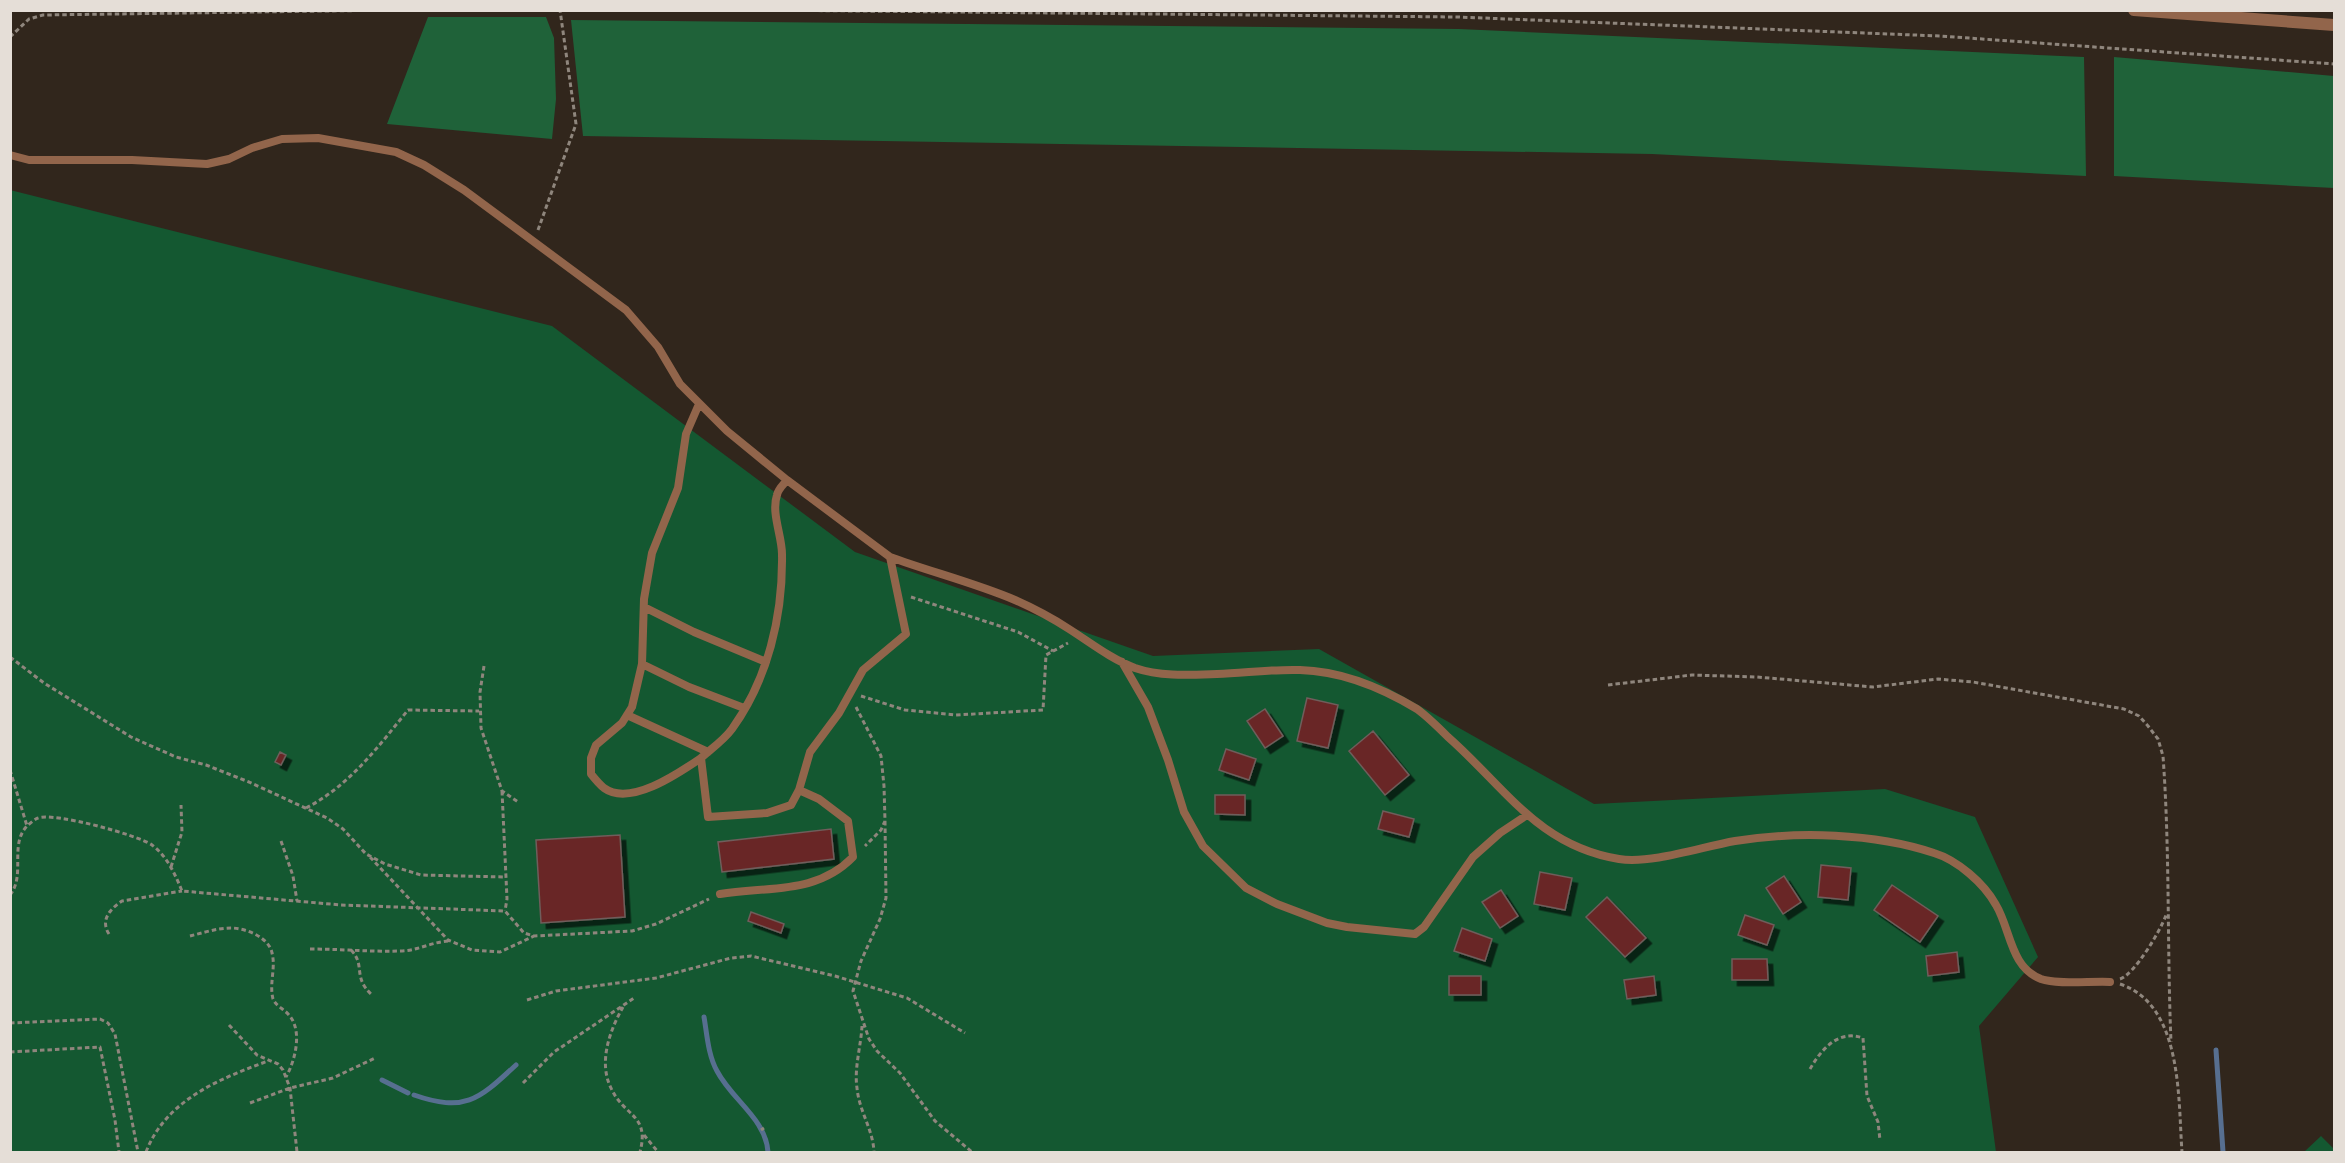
<svg xmlns="http://www.w3.org/2000/svg" width="2345" height="1163" viewBox="0 0 2345 1163" font-family="Poppins,sans-serif">
  <defs>
    <filter id="shadow"><feDropShadow dx="5.5" dy="5.5" stdDeviation="0" flood-color="#0009"/></filter>
  </defs>
  <rect width="100%" height="100%" fill="#31261c"/>
  <path fill="#145831" d="M10,190L552,326L855,552L1153,656L1319,649L1594,804L1885,789L1975,817L2038,957L1979,1026L1996,1152H11Z
    M2321,1136L2334,1149V1152H2304Z"/>
  <path fill="#1f6239" d="M428,17H546L554,38L556,99L552,139L387,124Z
    M571,20L1459,29L2084,57L2086,176L1652,154L583,136Z
    M2114,57L2334,76V188L2114,176Z"/>
  <g fill="none" stroke-linecap="round" stroke-linejoin="round">
    <path stroke="#576f90" stroke-width="5" d="M704,1017C707,1034 708,1055 717,1071C732,1100 766,1119 768,1152
      M2216,1050L2223,1152
      M382,1080L408,1093
      M414,1095C466,1113 479,1099 516,1065"/>
  </g>
  <path fill="#692825" stroke="#6f5d5b" stroke-width="1.5" filter="url(#shadow)" d="M1307,698L1338,705L1328,748L1297,741Z
    M1265,709L1283,736L1265,748L1247,721Z
    M1373,731L1409,775L1385,795L1349,751Z
    M1226,749L1256,759L1249,780L1219,770Z
    M280,752L286,755L281,765L275,762Z
    M1215,795H1245V815L1215,814Z
    M1383,811L1414,819L1409,837L1378,829Z
    M831,829L834,859L722,872L718,842Z
    M620,835L625,917L541,923L536,840Z
    M1821,865L1851,868L1848,900L1818,897Z
    M1540,872L1572,878L1565,910L1534,904Z
    M1784,876L1801,902L1783,914L1766,888Z
    M1892,885L1938,916L1920,942L1874,910Z
    M1501,890L1518,916L1500,928L1482,902Z
    M1607,897L1646,938L1625,957L1586,917Z
    M751,912L784,924L781,933L748,921Z
    M1745,915L1774,925L1767,945L1738,935Z
    M1462,928L1492,939L1485,961L1454,951Z
    M1957,952L1959,972L1928,976L1926,956Z
    M1732,959H1767L1768,980H1732Z
    M1449,976H1481V995H1449Z
    M1654,976L1656,995L1627,999L1624,980Z"/>
  <g fill="none" stroke-linecap="round" stroke-linejoin="round">
    <path stroke="#8f867d" stroke-width="3" stroke-dasharray="4.5 3" stroke-linecap="butt" d="M758,10L1457,17L1940,36L2334,64
      M10,37L29,19L43,15L396,10
      M538,230L576,124L560,10
      M911,597L1018,632L1053,651
      M10,657L44,683L131,737L176,757L206,765L249,782L327,818L343,829L366,854L385,864L421,875L505,877
      M484,666L480,692L481,728L502,791L518,802
      M1608,685L1692,675L1757,677L1873,687L1938,679L1973,682L2124,709L2139,716L2148,726L2158,739L2163,756C2170,852 2167,947 2171,1042
      M861,696L905,710L956,715L1043,710L1046,655L1068,643
      M856,707L881,756L884,786L885,821L881,830L865,846
      M10,770L27,826
      M502,791L507,899L505,911
      M306,808C349,786 378,747 408,710L479,711
      M885,821L886,898L880,919L861,961L853,991L869,1039L877,1051L900,1073L935,1121L972,1152
      M281,841L293,876L297,901
      M370,857L448,940L472,950L500,952L534,936
      M171,867L182,832L181,805
      M10,895C26,875 9,845 27,826C29,824 35,819 38,818C54,812 138,835 152,845C167,856 175,874 182,891L341,905L505,911L524,933L534,936L632,931L656,924L709,899
      M109,934C100,920 110,909 122,901L182,891
      M190,936C202,933 217,928 231,928C245,928 269,937 272,953C276,968 269,983 273,999C276,1006 284,1009 289,1015C303,1031 295,1061 286,1077
      M310,949C340,949 370,952 400,951C418,951 433,941 451,941
      M351,950C366,965 352,977 372,995
      M2120,979C2134,975 2161,930 2166,915
      M2120,984C2183,1005 2178,1099 2182,1152
      M527,1000L556,991L656,978L731,958L751,956L835,976L907,998L965,1033
      M623,1007C610,1030 598,1062 611,1088C624,1117 650,1114 640,1152
      M10,1023L100,1019L108,1023L115,1034L138,1152
      M229,1025L257,1055L278,1064L283,1070L290,1088L297,1152
      M862,1026C861,1046 854,1068 857,1088C859,1111 873,1129 874,1152
      M10,1052L100,1047L115,1120L119,1152
      M1810,1069C1821,1050 1838,1029 1863,1038L1867,1096L1878,1122L1880,1140
      M523,1083L554,1052L634,998
      M250,1103L290,1088L333,1078L375,1058
      M761,1130L764,1128
      M644,1135L658,1152
      M146,1152C166,1100 219,1079 268,1061"/>
    <path stroke="#92654b" stroke-width="8" d="M10,155L29,160H132L207,164L229,159L252,148L282,139L318,138L396,152L424,165L464,190L626,310L658,347L680,384L727,431L787,480L890,557L906,634L863,670L839,713L810,752L799,790L791,805L767,813L708,817L701,758C711,749 724,740 732,729C768,679 783,616 782,554C782,536 771,513 777,495C778,489 784,484 787,480
      M699,404L686,434L678,488L652,553L644,599L642,664L632,707L622,723L596,745L591,758V774C595,779 599,784 604,788C630,807 679,773 701,758
      M890,557C931,572 975,583 1015,600C1033,608 1052,618 1069,629C1091,643 1111,659 1135,668C1161,677 1190,675 1217,674C1245,673 1273,669 1300,670C1342,671 1382,688 1417,709C1428,717 1438,727 1448,737C1504,786 1538,846 1619,859C1652,864 1701,847 1735,841C1797,831 1874,833 1934,853C1957,860 1984,883 1996,905C2011,930 2010,967 2041,979C2058,985 2090,981 2110,982
      M644,607L694,632L766,662
      M1122,662L1148,707L1168,760L1184,812L1203,846L1246,888L1277,904L1327,923L1347,927L1415,934L1424,927L1473,857L1500,833L1527,815
      M642,664L689,687L744,708
      M627,715L708,752
      M720,894C768,886 816,895 853,857L848,821L819,799L799,790"/>
    <path stroke="#92654b" stroke-width="12" d="M2134,10L2334,25"/>
  </g>
  <rect width="2345" height="1163" fill="none" stroke="#e5ded7" stroke-width="24"/>
</svg>
